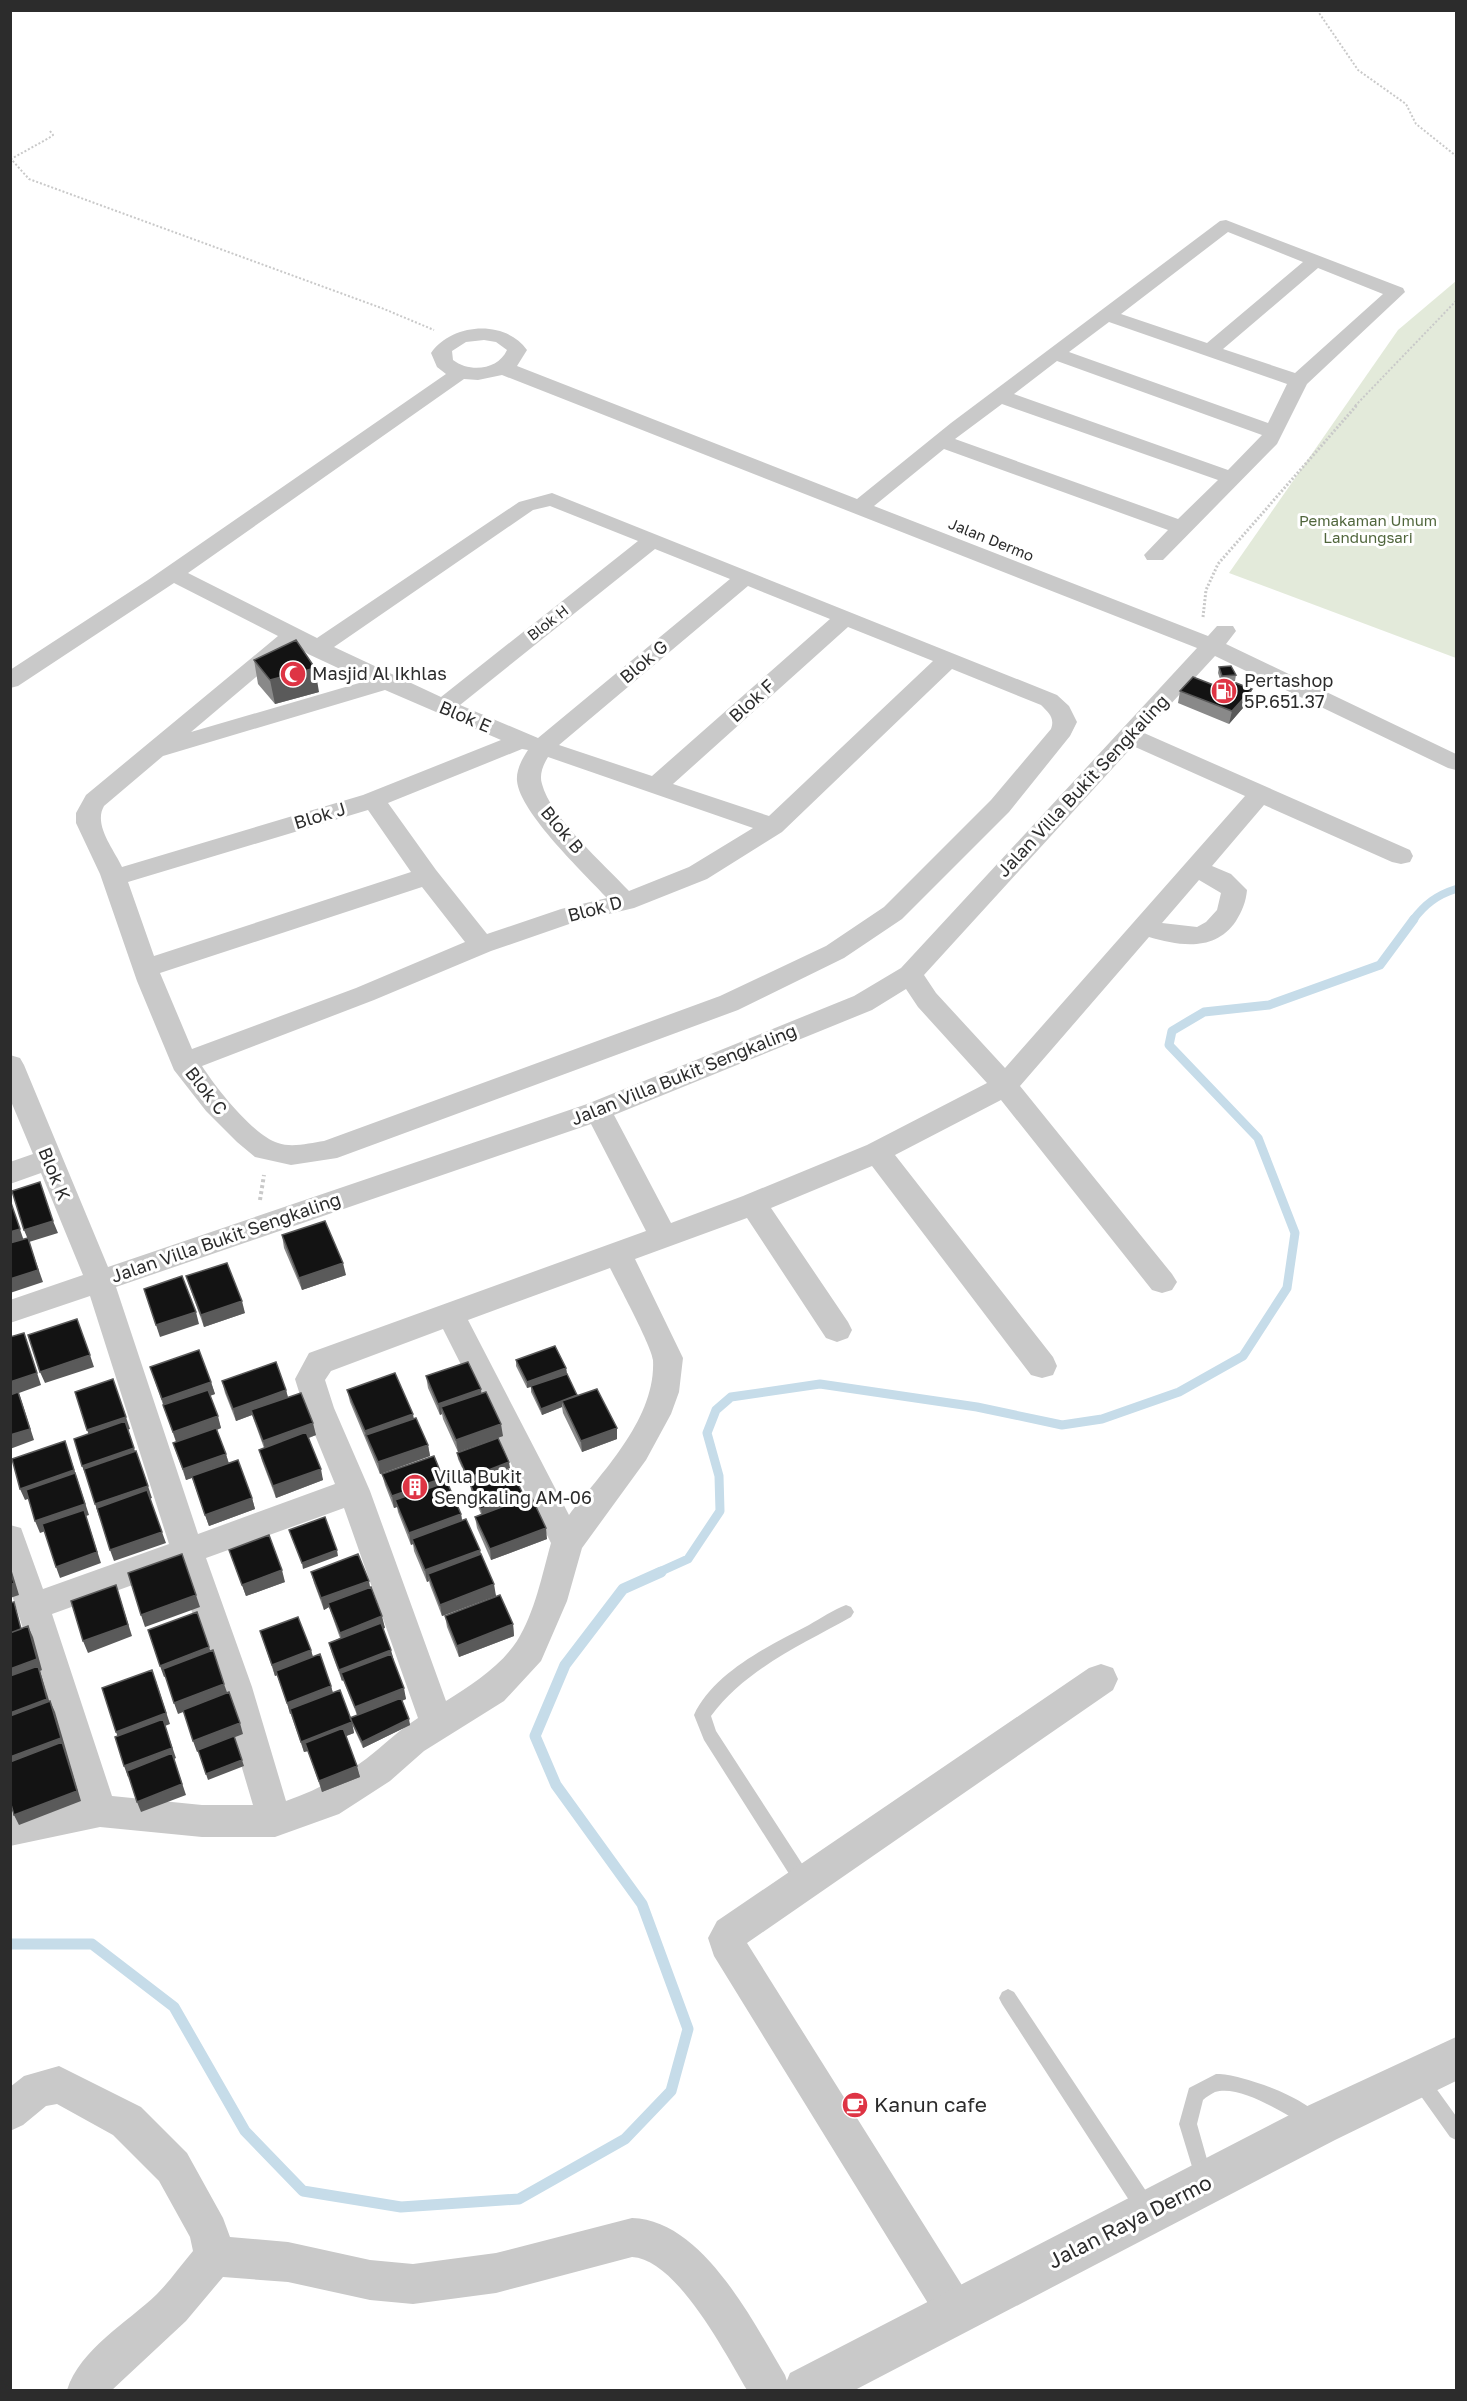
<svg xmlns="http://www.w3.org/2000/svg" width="1467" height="2401" viewBox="0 0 1467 2401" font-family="'Golos Text',sans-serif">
  <rect width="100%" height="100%" fill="#fff"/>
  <path fill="#e3eada" d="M1456,281V658L1229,573L1398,330Z"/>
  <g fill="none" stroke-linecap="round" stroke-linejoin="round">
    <path stroke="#c6dce9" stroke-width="8" d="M1413,920C1425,904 1437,895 1456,889"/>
    <path stroke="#c6dce9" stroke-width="9" d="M657,1573L688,1559L720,1511L719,1476L707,1433L716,1410L731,1397L820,1384L977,1407L1062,1425L1102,1419L1179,1392L1243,1356L1287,1288L1295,1233L1258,1138L1169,1045L1172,1031L1204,1012L1269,1005L1380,965L1414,919"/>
    <path stroke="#c6dce9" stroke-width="11" d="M10,1944H92L174,2007L245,2131L303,2191L401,2207L519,2199L625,2139L671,2091L688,2029L642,1904L556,1785L535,1736L565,1665L623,1589L661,1572"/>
    <path stroke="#c9c9c9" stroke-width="2" stroke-dasharray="2 2" stroke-linecap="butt" d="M1317,10L1358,70L1406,104L1416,124L1456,156
      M50,131L53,135L49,138L11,159L29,179L384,309L434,330
      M1355,406L1456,301"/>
    <path stroke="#c9c9c9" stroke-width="3" stroke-dasharray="2 2" stroke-linecap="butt" d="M1203,617L1206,590L1218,564L1357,405"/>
    <path stroke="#c9c9c9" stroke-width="4" stroke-dasharray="3 3" stroke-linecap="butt" d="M260,1200L264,1175"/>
    <path fill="#c9c9c9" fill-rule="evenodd" d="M846,1605L851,1607L854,1612L851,1617C801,1645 746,1669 711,1716L716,1731L810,1876L812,1882L810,1888L804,1890L798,1888L704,1740L694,1715C713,1673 770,1645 809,1625C821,1618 833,1610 846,1605Z
      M1008,1989L1014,1992L1152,2200L1154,2207L1152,2214L1145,2216L1138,2214L1002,2004L999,1998L1002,1992Z
      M1419,2070L1425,2073L1456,2116V2140L1450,2137L1413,2085L1410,2079L1413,2073Z
      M1216,2074C1239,2073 1312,2099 1321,2120L1318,2126L1312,2129L1306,2126C1285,2114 1240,2084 1215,2092C1211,2094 1206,2097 1203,2100L1197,2124L1212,2177L1209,2183L1203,2186L1197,2183L1179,2124L1189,2088Z"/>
    <path fill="#c9c9c9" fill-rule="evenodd" d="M1226,220L1403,288L1405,292L1307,384L1277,444L1163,560H1147L1144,555L1168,530L944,449L874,506L1208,636L1217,626H1233L1236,631L1226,644L1456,754V770L1448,768L1215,656L1144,733L1410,850L1413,856L1410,862L1401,864L1392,862L1264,805L1212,866L1231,874L1247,890C1246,902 1242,911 1236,921C1215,952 1180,946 1149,937L1020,1086L1172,1274L1177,1282L1172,1290L1162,1293L1152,1290L1001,1100L895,1155L1053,1357L1057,1366L1053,1375L1042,1378L1031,1375L872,1166L771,1208L848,1322L852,1330L848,1338L837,1342L826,1338L747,1218L635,1259L683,1358L679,1392L671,1414L646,1460L582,1548L567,1601L541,1661L504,1701L424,1751L390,1781L339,1814L275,1837H202L100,1827L10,1846V1814L79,1799L10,1589V1525L21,1528L43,1589L169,1544L90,1296L10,1323V1300L83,1275L41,1173L10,1184V1162L33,1154L10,1099V1055L20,1058L24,1065L108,1267L587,1104L854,996L901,968L1197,648L502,375L478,380L464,379L188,573L317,638L519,502L552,493L1057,695L1069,706L1077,722L1070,736L1009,812L902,919L844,958L738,1010L337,1158L291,1165L255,1157L237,1142L206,1111L174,1070L137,981L100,874L76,823V813L86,795L278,636L174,583L18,686L10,688V670L148,580L446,374L437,367L431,353C452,323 505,319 527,350L517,366L857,499L951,423L1220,221ZM1228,232L1303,262L1207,343L1121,314ZM1318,268L1383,294L1295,373L1223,349ZM1109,322L1287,384L1268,423L1069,352ZM484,340L496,342L507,350C498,370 470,373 453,360L452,351L466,342ZM1057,361L1262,435L1228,470L1014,394ZM1002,404L1218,480L1178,519L955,439ZM550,506L638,541L441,697L334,647L533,510ZM655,549L730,579L538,738L460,705ZM748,586L830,619L652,776L559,745ZM848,627L933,661L769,816L673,784ZM295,644L308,654L366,681L191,732ZM952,669L1041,705C1049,713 1055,718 1051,729L991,800L884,907L826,946L720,996L324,1141C310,1143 292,1148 278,1143C253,1135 216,1088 202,1066L374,1000L491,951L575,922L634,908L707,879L782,832ZM385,690L501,740L363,795L122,867C114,849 93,825 104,806L163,756ZM1133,746L1245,796L1005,1068L936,993L924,975ZM522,749L528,750C522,759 516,770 517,781C520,813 584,873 607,898L561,909L487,934L436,870L388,803ZM548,757L753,828L689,867L629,891C605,865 550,817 542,784C539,775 543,765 548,757ZM368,810L411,872L154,956L128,882ZM1199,880L1221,893L1217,910L1206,922L1197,927L1162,923ZM422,887L465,942L356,988L192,1049L160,973ZM906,989L918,1007L987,1083L867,1145L743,1196L671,1223L614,1115L872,1010ZM591,1124L646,1231L309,1353L295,1379L304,1408L335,1484L198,1534L116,1287ZM610,1268C618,1284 652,1347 653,1360C656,1419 602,1472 569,1515L468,1320ZM443,1329L551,1543C542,1575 535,1612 517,1641C500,1667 471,1685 446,1701L370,1491L334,1408L325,1380L331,1371ZM344,1508L418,1718C399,1730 384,1745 366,1759C341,1777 315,1791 286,1801L252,1687L206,1558ZM177,1569L218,1687L253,1805H202L112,1796L52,1614Z
      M1101,1664L1113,1668L1118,1679L1113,1690L747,1943L970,2298L976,2312L970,2326L956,2332L942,2326L714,1956L708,1938L717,1921L1089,1668Z
      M59,2066L141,2107L187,2153L223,2218L230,2237L288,2242L370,2260L413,2264L496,2253L632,2218C703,2220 753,2322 785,2375L790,2390H747C726,2355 677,2259 632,2257L496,2293L413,2304L370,2300L288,2282L223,2277L186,2321L112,2390H67C80,2349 127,2323 157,2294C170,2281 181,2265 193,2251L190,2237L159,2181L113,2135L57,2104L46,2106L23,2125L10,2131V2087L24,2076Z"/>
    <path fill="#c9c9c9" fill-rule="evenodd" d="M1456,2037V2081L1335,2140L855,2390H783L790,2373L1303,2108Z"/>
  </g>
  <path fill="#898989" d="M254,660L319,692L275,704L258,684Z
    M1219,667L1236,675L1235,681L1221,682L1218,673Z
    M1180,691H1229L1249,701L1229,724L1178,703Z
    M282,1235L346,1275L302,1290L284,1248Z
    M186,1276L245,1313L204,1327L190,1288Z
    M516,1360L566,1368L567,1374L577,1396L617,1439L582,1452L563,1413L562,1407L542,1415L531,1392V1387L527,1388L516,1366Z
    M150,1367L211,1382L215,1394L210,1396L221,1428L217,1430L229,1463L252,1498L255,1509L209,1526L192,1478L186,1480L173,1443L176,1442Z
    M426,1376L481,1393L503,1436L458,1452L443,1419L442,1414L440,1415L428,1388Z
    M222,1381L286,1390L288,1397L316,1435L309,1438L323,1480L276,1498L262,1461L259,1450L264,1448L252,1415L236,1421L225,1393Z
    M347,1390L414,1418L428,1445L430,1456L380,1474L350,1402Z
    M457,1453L510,1468L469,1483L458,1459Z
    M382,1474L444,1483L461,1514L462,1521L480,1550L481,1554L496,1596L442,1616L430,1585L429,1581L427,1582L414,1551L413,1544L411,1545L398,1512L397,1507L394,1508L385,1485Z
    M470,1484L523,1494V1498L547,1539L491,1560L477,1528L475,1517L481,1514L471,1490Z
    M229,1550L285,1582L246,1596Z
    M311,1572L370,1587L385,1628H383L406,1699L402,1701L410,1725L363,1748L352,1724L354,1733L346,1736L360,1777L322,1792L308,1751L304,1752L277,1675L275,1676L260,1631L311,1650L313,1657L331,1686L333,1693L351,1720L357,1715L343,1680L342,1681L332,1654L329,1643L340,1638L329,1607L324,1610L314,1583Z
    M445,1616L513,1624L514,1636L459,1657L447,1627Z"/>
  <path fill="#5a5a5a" d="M315,668L319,692L275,704L270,680Z
    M1252,689L1249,701L1229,724L1232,711Z
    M10,1200L24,1241L10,1245Z
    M53,1221L58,1233L29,1242L43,1282L10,1293V1279L29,1242L24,1230Z
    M343,1263L346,1275L302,1290L299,1278Z
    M242,1301L245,1313L204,1327L201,1315Z
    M196,1312L199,1324L160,1337L156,1325Z
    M24,1333L41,1385L19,1393L34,1440L10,1449V1382Z
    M90,1355L94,1367L45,1383L40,1372Z
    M566,1368L567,1374L527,1388V1382Z
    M211,1382L215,1394L165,1411L162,1399Z
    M481,1389L482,1400L441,1407L442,1414L440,1415L438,1404Z
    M286,1390L289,1402L251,1410L252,1415L236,1421L233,1409Z
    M562,1401V1407L542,1415L541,1409Z
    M413,1414L415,1425L366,1435L367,1442L365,1431Z
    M218,1416L221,1428L177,1444L173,1432Z
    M126,1417L130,1429L92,1442L87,1430Z
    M313,1423L316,1435L266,1453L263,1441Z
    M501,1424L503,1436L458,1452L456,1440Z
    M617,1428V1439L582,1452L581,1441Z
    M65,1441L89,1515L86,1516L101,1563L60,1578L56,1567L86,1516L40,1533L35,1521L78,1482L25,1500L20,1489Z
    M428,1445L430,1456L380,1474L378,1462Z
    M134,1448L138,1460L87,1478L82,1466Z
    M226,1454L229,1465L186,1480L183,1469Z
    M509,1462L510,1468L469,1483L468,1478Z
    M321,1469L323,1480L276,1498L273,1486Z
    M443,1478L445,1489L395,1500L397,1507L394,1508L392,1496Z
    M148,1486L152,1498L99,1516L95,1504Z
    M523,1494V1499L482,1515L481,1509Z
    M252,1498L255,1509L209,1526L205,1515Z
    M461,1514L463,1526L412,1539L413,1544L411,1545L409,1533Z
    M546,1528L547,1539L491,1560L490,1549Z
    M162,1532L166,1543L114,1561L110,1550Z
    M337,1550L338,1556L303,1569L302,1563Z
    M480,1550L482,1561L428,1574L429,1581L427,1582L425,1570Z
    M10,1565L19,1595L10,1598Z
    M282,1570L285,1582L246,1596L242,1585Z
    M369,1581L371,1592L328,1603L329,1607L324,1610L321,1598Z
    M494,1584L496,1596L442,1616L440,1605Z
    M116,1585L132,1636L88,1653L83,1641Z
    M196,1595L200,1607L145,1627L141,1615Z
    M382,1616L385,1628L342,1644L340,1633Z
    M513,1624L514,1636L459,1657L457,1646Z
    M28,1626L33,1637L42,1670L40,1671L52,1710L10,1725V1669Z
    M209,1647L213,1658L164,1677L160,1666Z
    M311,1650L314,1661L275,1676L272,1665Z
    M391,1650L394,1661L341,1673L343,1680L342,1681L339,1670Z
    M156,1681L170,1724L165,1726L176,1758L174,1759L186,1795L141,1812L137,1802L174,1759L128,1777L124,1766L120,1743L116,1732Z
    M224,1684L228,1695L178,1714L174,1703Z
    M331,1686L334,1697L290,1714L287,1703Z
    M404,1688L406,1699L358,1718L355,1707Z
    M50,1701L55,1712L81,1801L19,1825L14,1815L10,1770V1757Z
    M409,1719L410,1725L363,1748L362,1742Z
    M352,1722L354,1733L308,1751L305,1743L308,1751L304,1752L301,1742Z
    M240,1723L243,1734L197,1752L193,1741Z
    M242,1760L244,1766L208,1780L206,1774Z
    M357,1766L360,1777L322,1792L319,1781Z"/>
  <path fill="#131313" stroke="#5a5a5a" stroke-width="1.5" d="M296,640L315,668L270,680L254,660Z
    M1231,666L1236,675L1222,676L1219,667Z
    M1193,677L1229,691L1236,683L1252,689L1232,711L1180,691Z
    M40,1182L53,1221L24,1230L12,1191Z
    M10,1200L20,1229L10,1232Z
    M325,1221L343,1263L299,1278L282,1235Z
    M28,1238L38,1270L10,1279V1243Z
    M227,1263L242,1301L201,1315L186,1276Z
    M182,1276L196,1312L156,1325L144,1289Z
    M77,1319L90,1355L40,1372L28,1335Z
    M24,1333L37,1373L10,1382V1337Z
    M555,1346L566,1368L527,1382L516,1360Z
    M199,1350L211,1382L162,1399L150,1367Z
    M276,1362L286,1390L233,1409L222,1381Z
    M468,1362L481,1389L438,1404L426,1376Z
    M395,1373L413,1414L365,1431L347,1390Z
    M567,1374L577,1395L541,1409L531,1386Z
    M113,1379L126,1417L87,1430L75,1392Z
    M597,1389L617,1428L581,1441L562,1401Z
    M208,1390L218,1416L173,1432L163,1405Z
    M18,1392L30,1429L10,1435V1395Z
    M486,1392L501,1424L456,1440L441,1407Z
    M301,1393L313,1423L263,1441L251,1410Z
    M416,1418L428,1445L378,1462L366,1435Z
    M125,1421L134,1448L82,1466L74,1439Z
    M216,1428L226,1454L183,1469L173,1443Z
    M306,1432L321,1469L273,1486L259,1450Z
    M498,1438L509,1462L468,1478L457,1453Z
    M65,1441L74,1470L20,1489L12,1459Z
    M136,1451L148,1486L95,1504L84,1469Z
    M434,1456L443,1478L392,1496L382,1474Z
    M238,1460L252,1498L205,1515L192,1476Z
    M511,1469L523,1494L481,1509L470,1484Z
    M75,1473L85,1504L35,1521L26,1490Z
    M447,1482L461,1514L409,1533L395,1500Z
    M147,1490L162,1532L110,1550L97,1508Z
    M531,1496L546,1528L490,1549L475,1517Z
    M84,1510L97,1552L56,1567L42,1524Z
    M325,1517L337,1550L302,1563L289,1530Z
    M466,1519L480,1550L425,1570L412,1539Z
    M269,1535L282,1570L242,1585L229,1550Z
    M182,1554L196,1595L141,1615L128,1573Z
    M358,1554L369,1581L321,1598L311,1572Z
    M481,1554L494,1584L440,1605L428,1574Z
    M10,1570L14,1583L10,1585Z
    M116,1585L128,1625L83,1641L71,1601Z
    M371,1587L382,1616L340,1633L328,1603Z
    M500,1595L513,1624L457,1646L445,1616Z
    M14,1602L21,1629L10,1633V1603Z
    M197,1612L209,1647L160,1666L148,1630Z
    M298,1617L311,1650L272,1665L260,1631Z
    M381,1623L391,1650L339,1670L329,1643Z
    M28,1626L37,1659L10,1669V1633Z
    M213,1650L224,1684L174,1703L163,1669Z
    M320,1654L331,1686L287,1703L276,1671Z
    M391,1654L404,1688L355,1707L341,1673Z
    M38,1666L47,1699L10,1713V1676Z
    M152,1670L166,1713L116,1732L102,1688Z
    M340,1690L352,1722L301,1742L290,1709Z
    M229,1692L240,1723L193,1741L183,1710Z
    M401,1698L409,1719L362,1742L350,1718Z
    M50,1701L61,1738L10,1757V1716Z
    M163,1719L172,1748L124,1766L115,1737Z
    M343,1728L357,1766L319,1781L305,1743Z
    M234,1736L242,1760L206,1774L198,1750Z
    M62,1742L77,1791L14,1815L10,1801V1762Z
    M172,1753L182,1784L137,1802L127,1771Z"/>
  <defs>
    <symbol id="mosque-disc" viewBox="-11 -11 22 22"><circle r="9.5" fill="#de3444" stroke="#fff"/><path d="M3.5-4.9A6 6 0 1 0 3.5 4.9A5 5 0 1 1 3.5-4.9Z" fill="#fff"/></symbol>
    <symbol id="fuel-disc" viewBox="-11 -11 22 22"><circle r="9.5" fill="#de3444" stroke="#fff"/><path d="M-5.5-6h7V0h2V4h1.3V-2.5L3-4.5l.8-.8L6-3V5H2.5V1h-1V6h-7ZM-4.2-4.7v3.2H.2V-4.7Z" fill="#fff"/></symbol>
    <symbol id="building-disc" viewBox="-11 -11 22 22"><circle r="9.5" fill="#de3444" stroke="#fff"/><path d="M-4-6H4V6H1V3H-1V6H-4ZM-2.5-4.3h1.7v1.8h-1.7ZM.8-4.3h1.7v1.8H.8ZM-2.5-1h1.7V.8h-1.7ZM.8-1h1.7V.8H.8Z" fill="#fff"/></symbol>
    <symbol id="cafe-disc" viewBox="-11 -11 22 22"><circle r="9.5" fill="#de3444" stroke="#fff"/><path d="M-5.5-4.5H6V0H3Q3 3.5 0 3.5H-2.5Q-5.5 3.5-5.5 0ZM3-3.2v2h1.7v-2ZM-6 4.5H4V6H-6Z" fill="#fff"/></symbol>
  </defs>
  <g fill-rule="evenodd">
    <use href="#mosque-disc" x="278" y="659" width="30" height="30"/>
    <use href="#fuel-disc" x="1209" y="676" width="30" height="30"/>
    <use href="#building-disc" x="400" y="1472" width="30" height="30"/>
    <use href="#cafe-disc" x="840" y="2090" width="30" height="30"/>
  </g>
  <g text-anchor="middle" stroke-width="6" stroke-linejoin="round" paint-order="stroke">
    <g font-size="15" fill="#50663c" stroke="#fff">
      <text x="1368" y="526">Pemakaman Umum<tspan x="1368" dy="17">Landungsari</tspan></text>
    </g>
    <g font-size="15" fill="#2c2c2c" stroke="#fff">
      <text transform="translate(991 540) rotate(22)" y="5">Jalan Dermo</text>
      <text transform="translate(548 623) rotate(-38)" y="5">Blok H</text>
    </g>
    <g font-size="18" fill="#2c2c2c" stroke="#fff">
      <text transform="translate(644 662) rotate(-40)" y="6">Blok G</text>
      <text transform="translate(752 701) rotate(-42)" y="6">Blok F</text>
      <text transform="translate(465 717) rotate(23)" y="6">Blok E</text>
      <text transform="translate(1083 786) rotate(-47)" y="6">Jalan Villa Bukit Sengkaling</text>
      <text transform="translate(320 816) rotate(-17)" y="6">Blok J</text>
      <text transform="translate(562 830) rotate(50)" y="6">Blok B</text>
      <text transform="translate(595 909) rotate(-15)" y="6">Blok D</text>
      <text transform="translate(684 1075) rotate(-22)" y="6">Jalan Villa Bukit Sengkaling</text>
      <text transform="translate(206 1091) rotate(52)" y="6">Blok C</text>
      <text transform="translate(54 1174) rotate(68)" y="6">Blok K</text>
      <text transform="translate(226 1238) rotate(-19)" y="6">Jalan Villa Bukit Sengkaling</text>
    </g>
    <g font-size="18" fill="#2c2c2c" stroke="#fff" text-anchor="start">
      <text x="312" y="680">Masjid Al Ikhlas</text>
      <text x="1244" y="687">Pertashop<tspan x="1244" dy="21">5P.651.37</tspan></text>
      <text x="434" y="1483">Villa Bukit<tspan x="434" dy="21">Sengkaling AM-06</tspan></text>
    </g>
    <g font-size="21" fill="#2c2c2c" stroke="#fff" text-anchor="start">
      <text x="874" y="2112">Kanun cafe</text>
    </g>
    <g font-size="21" fill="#2c2c2c" stroke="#fff">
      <text transform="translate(1130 2222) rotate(-27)" y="7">Jalan Raya Dermo</text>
    </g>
  </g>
  <rect width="1467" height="2401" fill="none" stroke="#2c2c2c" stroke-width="24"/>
</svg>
